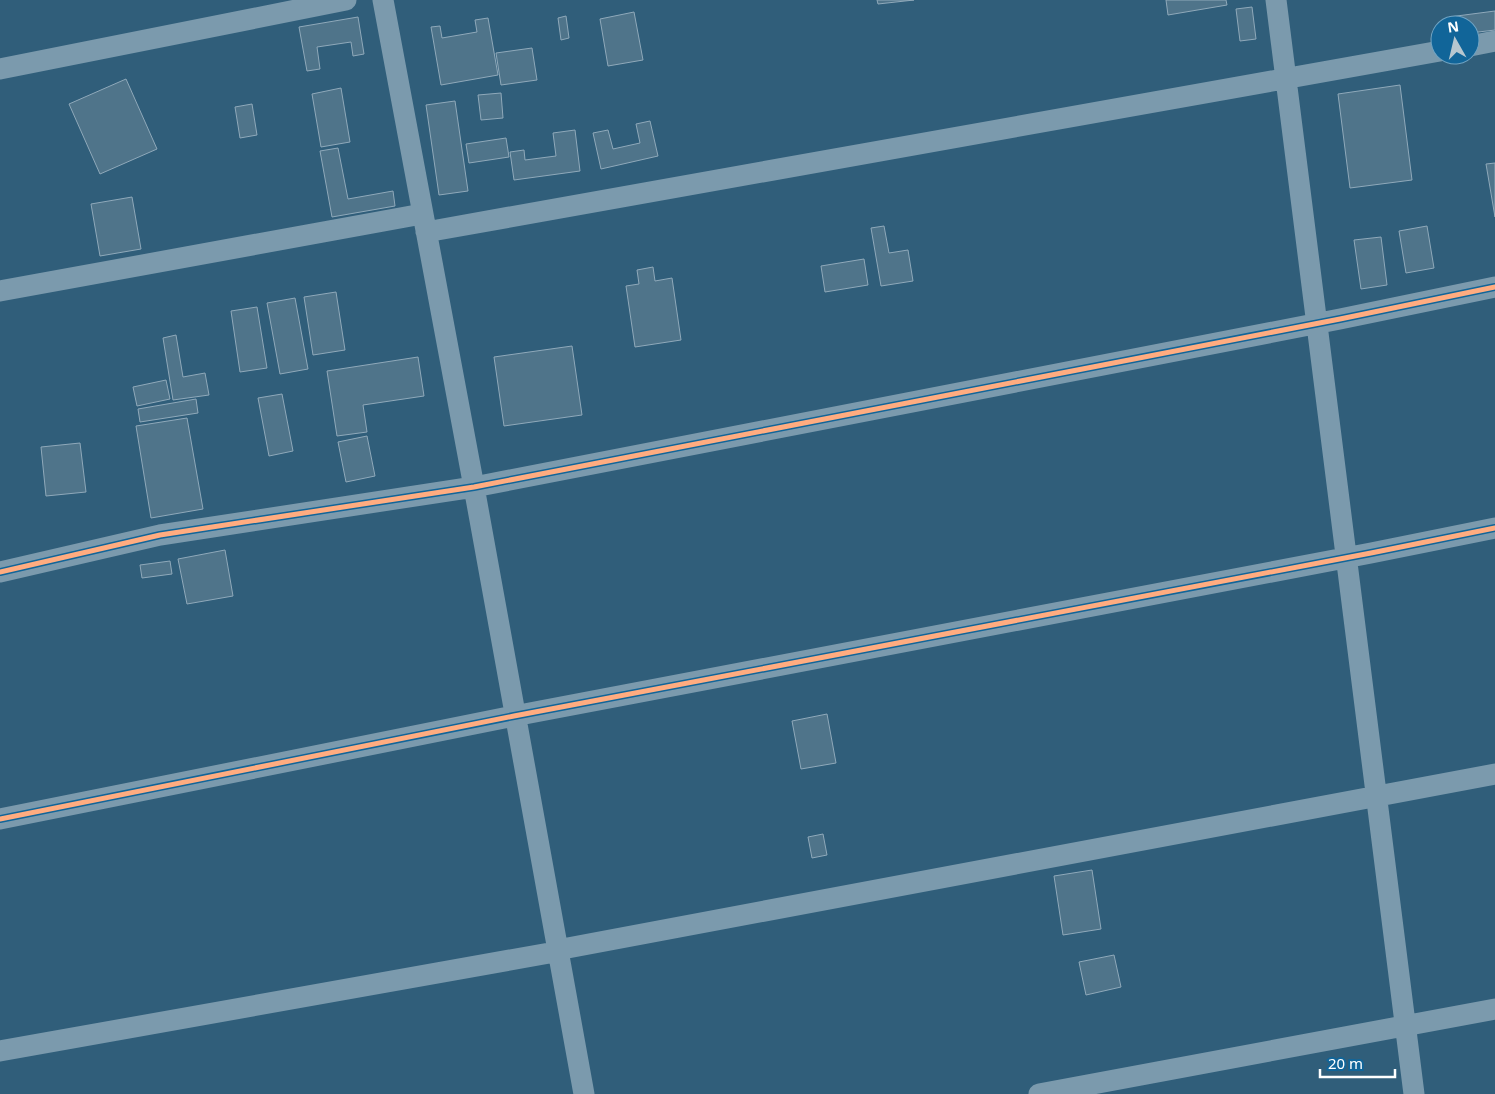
<svg xmlns="http://www.w3.org/2000/svg" width="1495" height="1094" viewBox="0 0 1495 1094" font-family="'Noto Sans',sans-serif">
  <rect width="100%" height="100%" fill="#305e7a"/>
  <path fill="#4f748a" stroke="#8fa9ba" d="M877,0H914L878,4Z
    M1166,0H1226L1227,5L1168,15Z
    M1252,7L1256,39L1240,41L1236,9Z
    M1495,11V30L1470,33V25H1450L1449,17Z
    M634,12L643,60L608,66L600,19Z
    M566,16L569,38L561,40L558,18Z
    M358,17L364,54L353,56L351,42L317,47L320,69L307,71L299,27Z
    M488,18L498,75L441,85L431,27L440,26L442,38L477,32L475,20Z
    M532,48L537,80L501,85L496,53Z
    M126,79L157,149L100,174L69,104Z
    M1400,85L1412,180L1350,188L1338,94Z
    M341,88L350,142L321,147L312,94Z
    M501,93L503,118L481,120L478,95Z
    M455,101L468,191L439,195L426,105Z
    M252,104L257,135L240,138L235,107Z
    M650,121L658,156L601,169L593,133L608,130L613,149L640,143L636,124Z
    M575,130L580,171L514,180L510,152L524,150L525,160L556,156L553,133Z
    M506,138L509,157L469,163L466,144Z
    M338,148L348,199L393,191L395,206L332,217L320,151Z
    M1495,163V217L1486,164Z
    M132,197L141,249L100,256L91,204Z
    M884,226L889,253L908,250L913,281L881,286L871,228Z
    M1427,226L1434,268L1406,273L1399,231Z
    M1381,237L1387,285L1361,289L1354,240Z
    M864,259L868,285L825,292L821,266Z
    M653,267L655,281L672,278L681,340L635,347L626,286L639,284L637,270Z
    M336,292L345,350L313,355L304,297Z
    M295,298L308,369L280,374L267,303Z
    M257,307L267,368L240,372L231,311Z
    M176,335L183,377L205,373L209,395L173,400L163,338Z
    M572,346L582,415L504,426L494,357Z
    M418,357L424,396L363,405L367,432L337,436L327,371Z
    M166,380L170,399L137,406L133,387Z
    M282,394L293,451L269,456L258,398Z
    M196,399L198,413L140,422L138,409Z
    M187,418L203,509L151,518L136,426Z
    M367,436L375,476L346,482L338,442Z
    M80,443L86,492L46,496L41,447Z
    M225,550L233,596L187,604L178,559Z
    M170,561L172,574L142,578L140,565Z
    M827,714L836,763L801,769L792,721Z
    M823,834L827,855L812,858L808,837Z
    M1092,870L1101,929L1063,935L1054,876Z
    M1114,955L1121,987L1086,995L1079,962Z"/>
  <g fill="none" stroke-linecap="round" stroke-linejoin="round">
    <path stroke="#7b9aad" stroke-width="21" d="M383,0L474,487L584,1094
      M1276,0L1414,1094
      M1470,46L1495,41
      M0,69L346,0
      M426,232L1440,51
      M0,291L422,214
      M0,572L160,535L474,487L1340,319L1495,287
      M0,819L514,716L1371,553L1495,528
      M0,1051L555,952L557,950L1495,774
      M1039,1094L1495,1009"/>
    <defs>
      <path id="cycleway" d="M0,572L160,535L474,487L1340,319L1495,287
        M0,819L514,716L1371,553L1495,528"/>
    </defs>
    <use href="#cycleway" stroke="#116599" stroke-width="8"/>
    <use href="#cycleway" stroke="#ffac80" stroke-width="5"/>
  </g>
  <g transform="translate(1455 40) rotate(352)"><circle r="24" fill="#116599" stroke="#70a3c2"/>
  <path d="M0-4L9 19L0 12L-9 19Z" fill="#b7c7d0"/>
  <text y="-8" font-size="14" font-weight="bold" text-anchor="middle" fill="#ffffff">N</text>
  </g>
  <path d="M1320 1069v8h75v-8" fill="none" stroke="#ffffff" stroke-width="2.5"/>
  <text x="1328" y="1069" font-size="15" fill="#ffffff" stroke="#116599" stroke-width="4" paint-order="stroke">20 m</text>
</svg>
